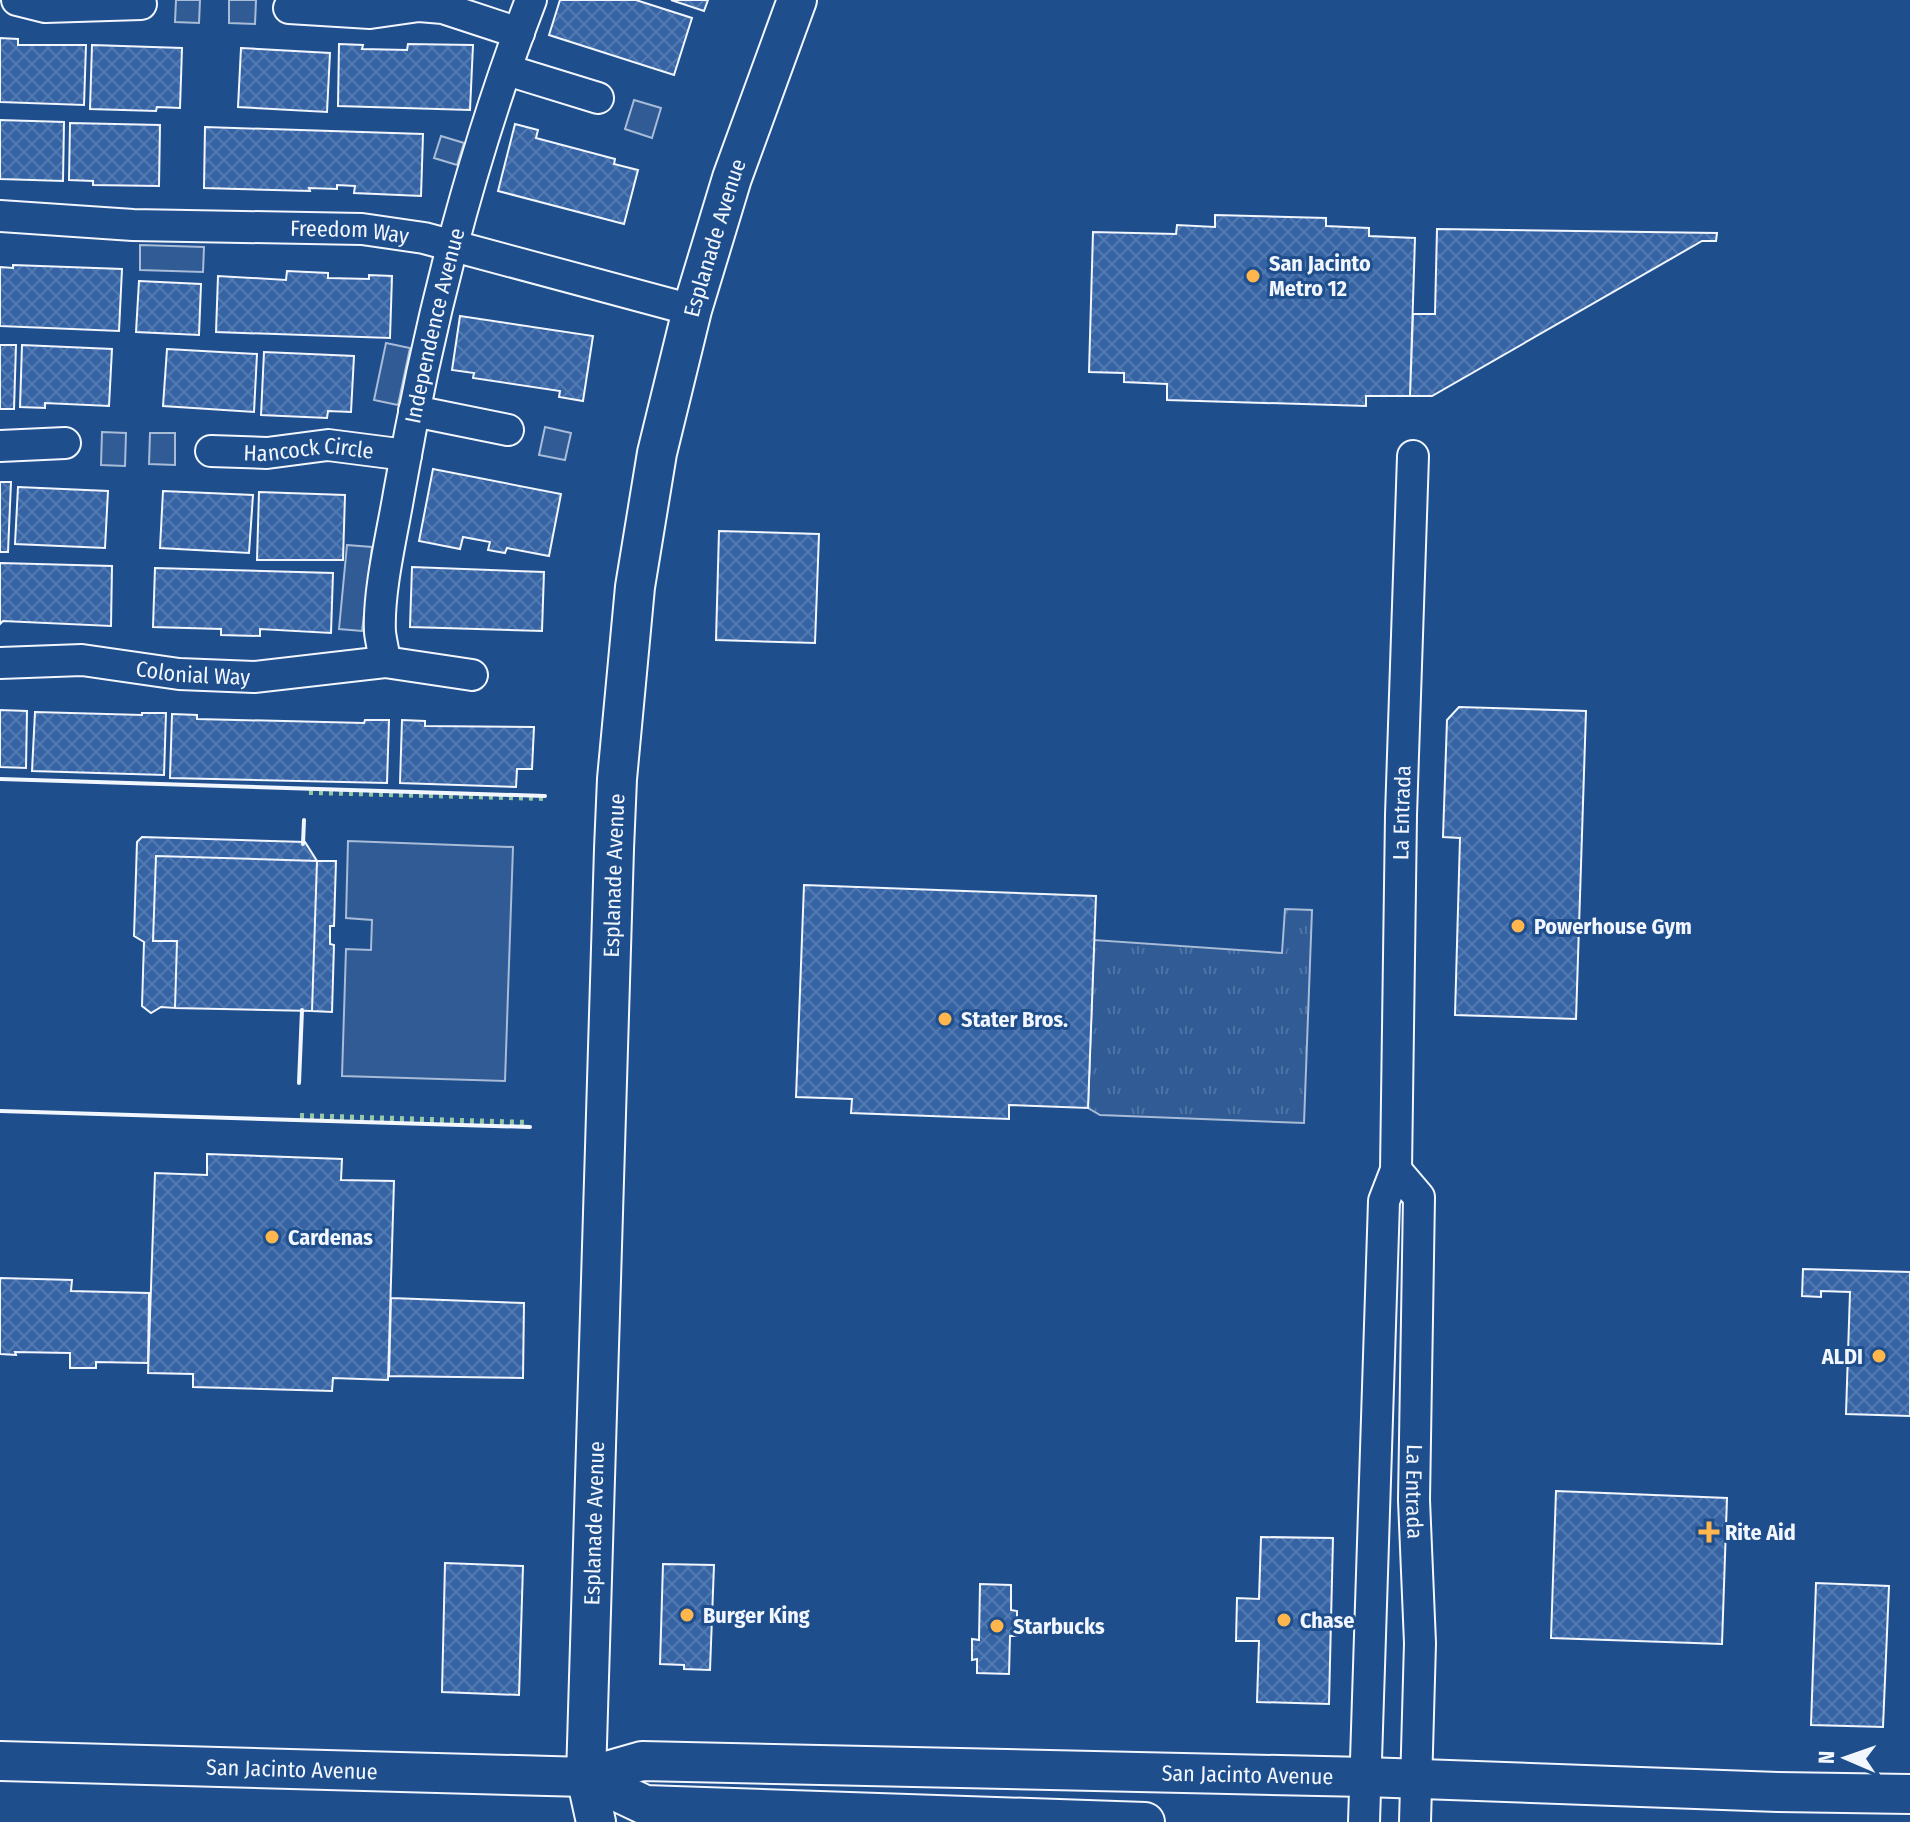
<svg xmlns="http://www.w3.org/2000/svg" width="1910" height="1822" viewBox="0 0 1910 1822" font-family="'Fira Sans Condensed',sans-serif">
  <defs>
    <pattern id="grass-tufts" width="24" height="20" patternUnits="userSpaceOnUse" patternTransform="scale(2)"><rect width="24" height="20" fill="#305b95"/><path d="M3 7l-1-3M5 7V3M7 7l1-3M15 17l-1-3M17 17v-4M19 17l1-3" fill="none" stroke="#4e73a5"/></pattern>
    <pattern id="building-cross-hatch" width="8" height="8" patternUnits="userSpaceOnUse" patternTransform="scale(2)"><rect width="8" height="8" fill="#3563a3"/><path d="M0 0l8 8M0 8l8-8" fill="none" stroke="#537ab1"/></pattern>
  </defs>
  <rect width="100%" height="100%" fill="#1f4e8c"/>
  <path fill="url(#grass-tufts)" stroke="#a8bbd7" stroke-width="2" d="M1285,909L1312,910L1304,1123L1100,1115L1088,1108L1094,940L1282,953Z"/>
  <path fill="#305b95" stroke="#a8bbd7" stroke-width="2" d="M176,0H200L199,23L175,22Z
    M229,0H256L255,24L229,23Z
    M634,100L661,108L652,138L625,129Z
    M441,136L464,143L457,165L434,158Z
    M140,245L204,247L203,272L140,270Z
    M386,343L410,348L398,405L374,400Z
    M545,427L571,433L565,460L539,455Z
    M102,432L126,433L125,466L101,465Z
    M150,433H175V465L149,464Z
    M347,545L372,547L362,631L339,629Z
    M348,841L513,847L505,1081L342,1076L346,949L371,950L372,920L346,918Z"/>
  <path fill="url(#building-cross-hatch)" stroke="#f2f6ff" stroke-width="2" d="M560,0H636L692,18L674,75L549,35Z
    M671,0H708L704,11Z
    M0,38L18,39V45H86L84,105L0,102Z
    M339,44L363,45L362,49L407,50L408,44L473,45L470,110L338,106Z
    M92,45L182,48L180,108L157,107L156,111L90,109Z
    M241,48L330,53L327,112L238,107Z
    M0,120L64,122L63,181L0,179Z
    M70,123L160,125L159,186L93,185V181L69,180Z
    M515,124L538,130L536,138L615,159L614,164L638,170L624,224L498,191Z
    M205,127L423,134L421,196L354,193L355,186L337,185V189L309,188L310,191L204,188Z
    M1215,215L1326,218V226L1369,228V236L1415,238L1410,396H1366V406L1167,400V384L1124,382V373L1089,372L1093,232L1176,234L1177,225L1215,227Z
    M1437,229L1717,233L1716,241H1702L1432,396H1410L1413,314H1435Z
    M13,265L122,269L119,331L0,326V267L13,268Z
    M287,271L328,273V278L369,279V275L392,276L390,338L216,332L218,276L286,280Z
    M139,281L201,284L199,335L136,332Z
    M460,316L593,336L583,401L559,397L560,391L473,378L474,373L452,370Z
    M0,345H16L14,409H0Z
    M22,345L112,349L109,406L45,403V408L20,407Z
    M167,349L257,354L254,412L163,406Z
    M264,352L354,356L351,412L328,411L327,418L261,415Z
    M433,469L561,494L549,556L507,548L505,553L488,550L490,542L463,537L460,549L419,541Z
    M0,482H11L8,552H0Z
    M18,487L108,491L105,548L15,544Z
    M163,491L253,495L249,553L160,548Z
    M259,492L345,495L343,560H257Z
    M719,531L819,534L815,643L716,640Z
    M0,563L112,566L111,626L3,621L0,624Z
    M412,567L544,572L542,631L410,627Z
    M155,568L333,573L331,633L260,629V636L221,635V629L153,627Z
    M1459,707L1586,711L1576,1019L1455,1015L1460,838L1443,837L1447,720Z
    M0,710L27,711L26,768L0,767Z
    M35,712L142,715V713H166L164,775L32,771Z
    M172,714L197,715V719L364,723L365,720H389L387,783L170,778Z
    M402,720L425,721V726L534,727L532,769H517L516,787L400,783Z
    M142,837L305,842L317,861L156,856L153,941H177L175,1008L161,1007L151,1013L142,1006L144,942L134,936L137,842Z
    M156,856L317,861L312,1011L175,1008L177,941H153Z
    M317,861H336L334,926H330V944L334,945L332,1012L312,1011Z
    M804,885L1096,896L1088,1108L1009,1105V1119L851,1113L852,1099L796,1097Z
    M207,1154L342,1159L341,1180L394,1181L388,1380L333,1378L332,1391L193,1387V1374L148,1373L155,1173L207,1175Z
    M1803,1269L1910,1272V1416L1846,1414L1850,1292L1821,1291V1297L1802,1296Z
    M0,1278L72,1280L71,1291L149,1293L148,1363L96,1362V1368H70V1353L15,1352L16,1355L0,1354Z
    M391,1298L524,1303L523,1378L389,1376Z
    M1556,1491L1727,1498L1722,1644L1551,1638Z
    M1261,1537L1333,1538L1329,1704L1257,1702L1259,1641H1236L1237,1598L1259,1599Z
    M445,1563L523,1566L519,1695L442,1692Z
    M663,1564L714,1565L710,1670L684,1669V1665L660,1664Z
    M1816,1583L1889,1586L1883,1727L1811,1725Z
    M980,1584L1011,1585V1610L1017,1611V1636H1010L1009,1674L977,1673V1659L972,1660V1639L979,1640Z"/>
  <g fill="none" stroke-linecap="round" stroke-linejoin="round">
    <defs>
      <g id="minor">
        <path d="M17,0L45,7L141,4"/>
        <path d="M289,8L370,13L419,6L443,8L519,33"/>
        <path d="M507,70L598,98"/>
        <path id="s1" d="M0,216L133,225L362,229L424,238L692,310"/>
        <path d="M414,411L508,430"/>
        <path d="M0,446L65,443"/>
        <path id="s2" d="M211,451L267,453L328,445L406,455"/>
        <path id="s3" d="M385,662C384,652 381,642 380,632C378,591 392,535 399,493C428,326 470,159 531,0"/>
        <path id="s4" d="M0,663L82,660L179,674L254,677L385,662L472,675"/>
        <path id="s5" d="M1396,1170L1419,1197L1414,1500L1420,1643L1415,1822"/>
        <path id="s6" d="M1364,1822L1384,1201L1396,1170L1401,815L1413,456"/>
      </g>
      <g id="major">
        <path id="s7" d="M0,1761L586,1777L642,1761L1366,1777L1778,1792L1910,1794"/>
        <path d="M586,1777L645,1805L1145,1822"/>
        <path id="s8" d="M596,1822L586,1777L614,849L617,779L635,587L657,453L692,310L732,178L797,0"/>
      </g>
    </defs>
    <use href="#minor" stroke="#f2f6ff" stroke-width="34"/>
    <use href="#major" stroke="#f2f6ff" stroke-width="42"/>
    <use href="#minor" stroke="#1f4e8c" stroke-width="30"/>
    <use href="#major" stroke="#1f4e8c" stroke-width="38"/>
    <path stroke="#97c8a6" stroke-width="6" stroke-dasharray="4 6" stroke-linecap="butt" d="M309,792L545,798
      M300,1116L529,1123"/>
    <path stroke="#f2f6ff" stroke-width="4" d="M0,779L545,796
      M303,844L304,820
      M299,1083L302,1010
      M0,1111L530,1127"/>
  </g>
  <g fill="#ffb74d" stroke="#1f4e8c" stroke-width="3">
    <circle cx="1253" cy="276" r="8"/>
    <circle cx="1518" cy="926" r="8"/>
    <circle cx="945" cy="1019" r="8"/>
    <circle cx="272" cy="1237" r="8"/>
    <circle cx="1879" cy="1356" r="8"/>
    <path d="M1705 1520h8v8h8v8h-8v8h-8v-8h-8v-8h8z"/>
    <circle cx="687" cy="1615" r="8"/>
    <circle cx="1284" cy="1620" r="8"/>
    <circle cx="997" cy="1626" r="8"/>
  </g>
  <g text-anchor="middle" stroke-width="6" stroke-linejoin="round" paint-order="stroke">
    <g font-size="22" fill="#f2f6ff" stroke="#1f4e8c">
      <text dy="8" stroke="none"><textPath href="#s1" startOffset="350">Freedom Way</textPath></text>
      <text dy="8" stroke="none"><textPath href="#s8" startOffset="1596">Esplanade Avenue</textPath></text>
      <text dy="8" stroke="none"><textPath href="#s3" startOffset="342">Independence Avenue</textPath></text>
      <text dy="8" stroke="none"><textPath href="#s2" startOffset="98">Hancock Circle</textPath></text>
      <text dy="8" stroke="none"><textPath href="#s4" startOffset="194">Colonial Way</textPath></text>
      <text dy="8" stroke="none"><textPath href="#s6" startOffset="1012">La Entrada</textPath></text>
      <text dy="8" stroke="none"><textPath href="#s8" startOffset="948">Esplanade Avenue</textPath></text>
      <text dy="8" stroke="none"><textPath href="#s5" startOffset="330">La Entrada</textPath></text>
      <text dy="8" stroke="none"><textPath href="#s8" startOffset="300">Esplanade Avenue</textPath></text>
      <text dy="8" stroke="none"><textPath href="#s7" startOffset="292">San Jacinto Avenue</textPath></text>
      <text dy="8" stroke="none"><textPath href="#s7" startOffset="1250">San Jacinto Avenue</textPath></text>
    </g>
    <g font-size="22" font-weight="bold" fill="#f2f6ff" stroke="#1f4e8c" text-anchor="start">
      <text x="1269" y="271">San Jacinto<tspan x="1269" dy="25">Metro 12</tspan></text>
      <text x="1534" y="934">Powerhouse Gym</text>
      <text x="961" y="1027">Stater Bros.</text>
      <text x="288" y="1245">Cardenas</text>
      <text x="1863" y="1364" text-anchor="end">ALDI</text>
      <text x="1725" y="1540">Rite Aid</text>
      <text x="703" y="1623">Burger King</text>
      <text x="1300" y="1628">Chase</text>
      <text x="1013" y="1634">Starbucks</text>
    </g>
  </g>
  <g transform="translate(1846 1758) rotate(272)" stroke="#1f4e8c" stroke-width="6" paint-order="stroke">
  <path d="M0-6L14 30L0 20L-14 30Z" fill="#f2f6ff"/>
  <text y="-12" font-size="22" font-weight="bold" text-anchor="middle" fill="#f2f6ff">N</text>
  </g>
</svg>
